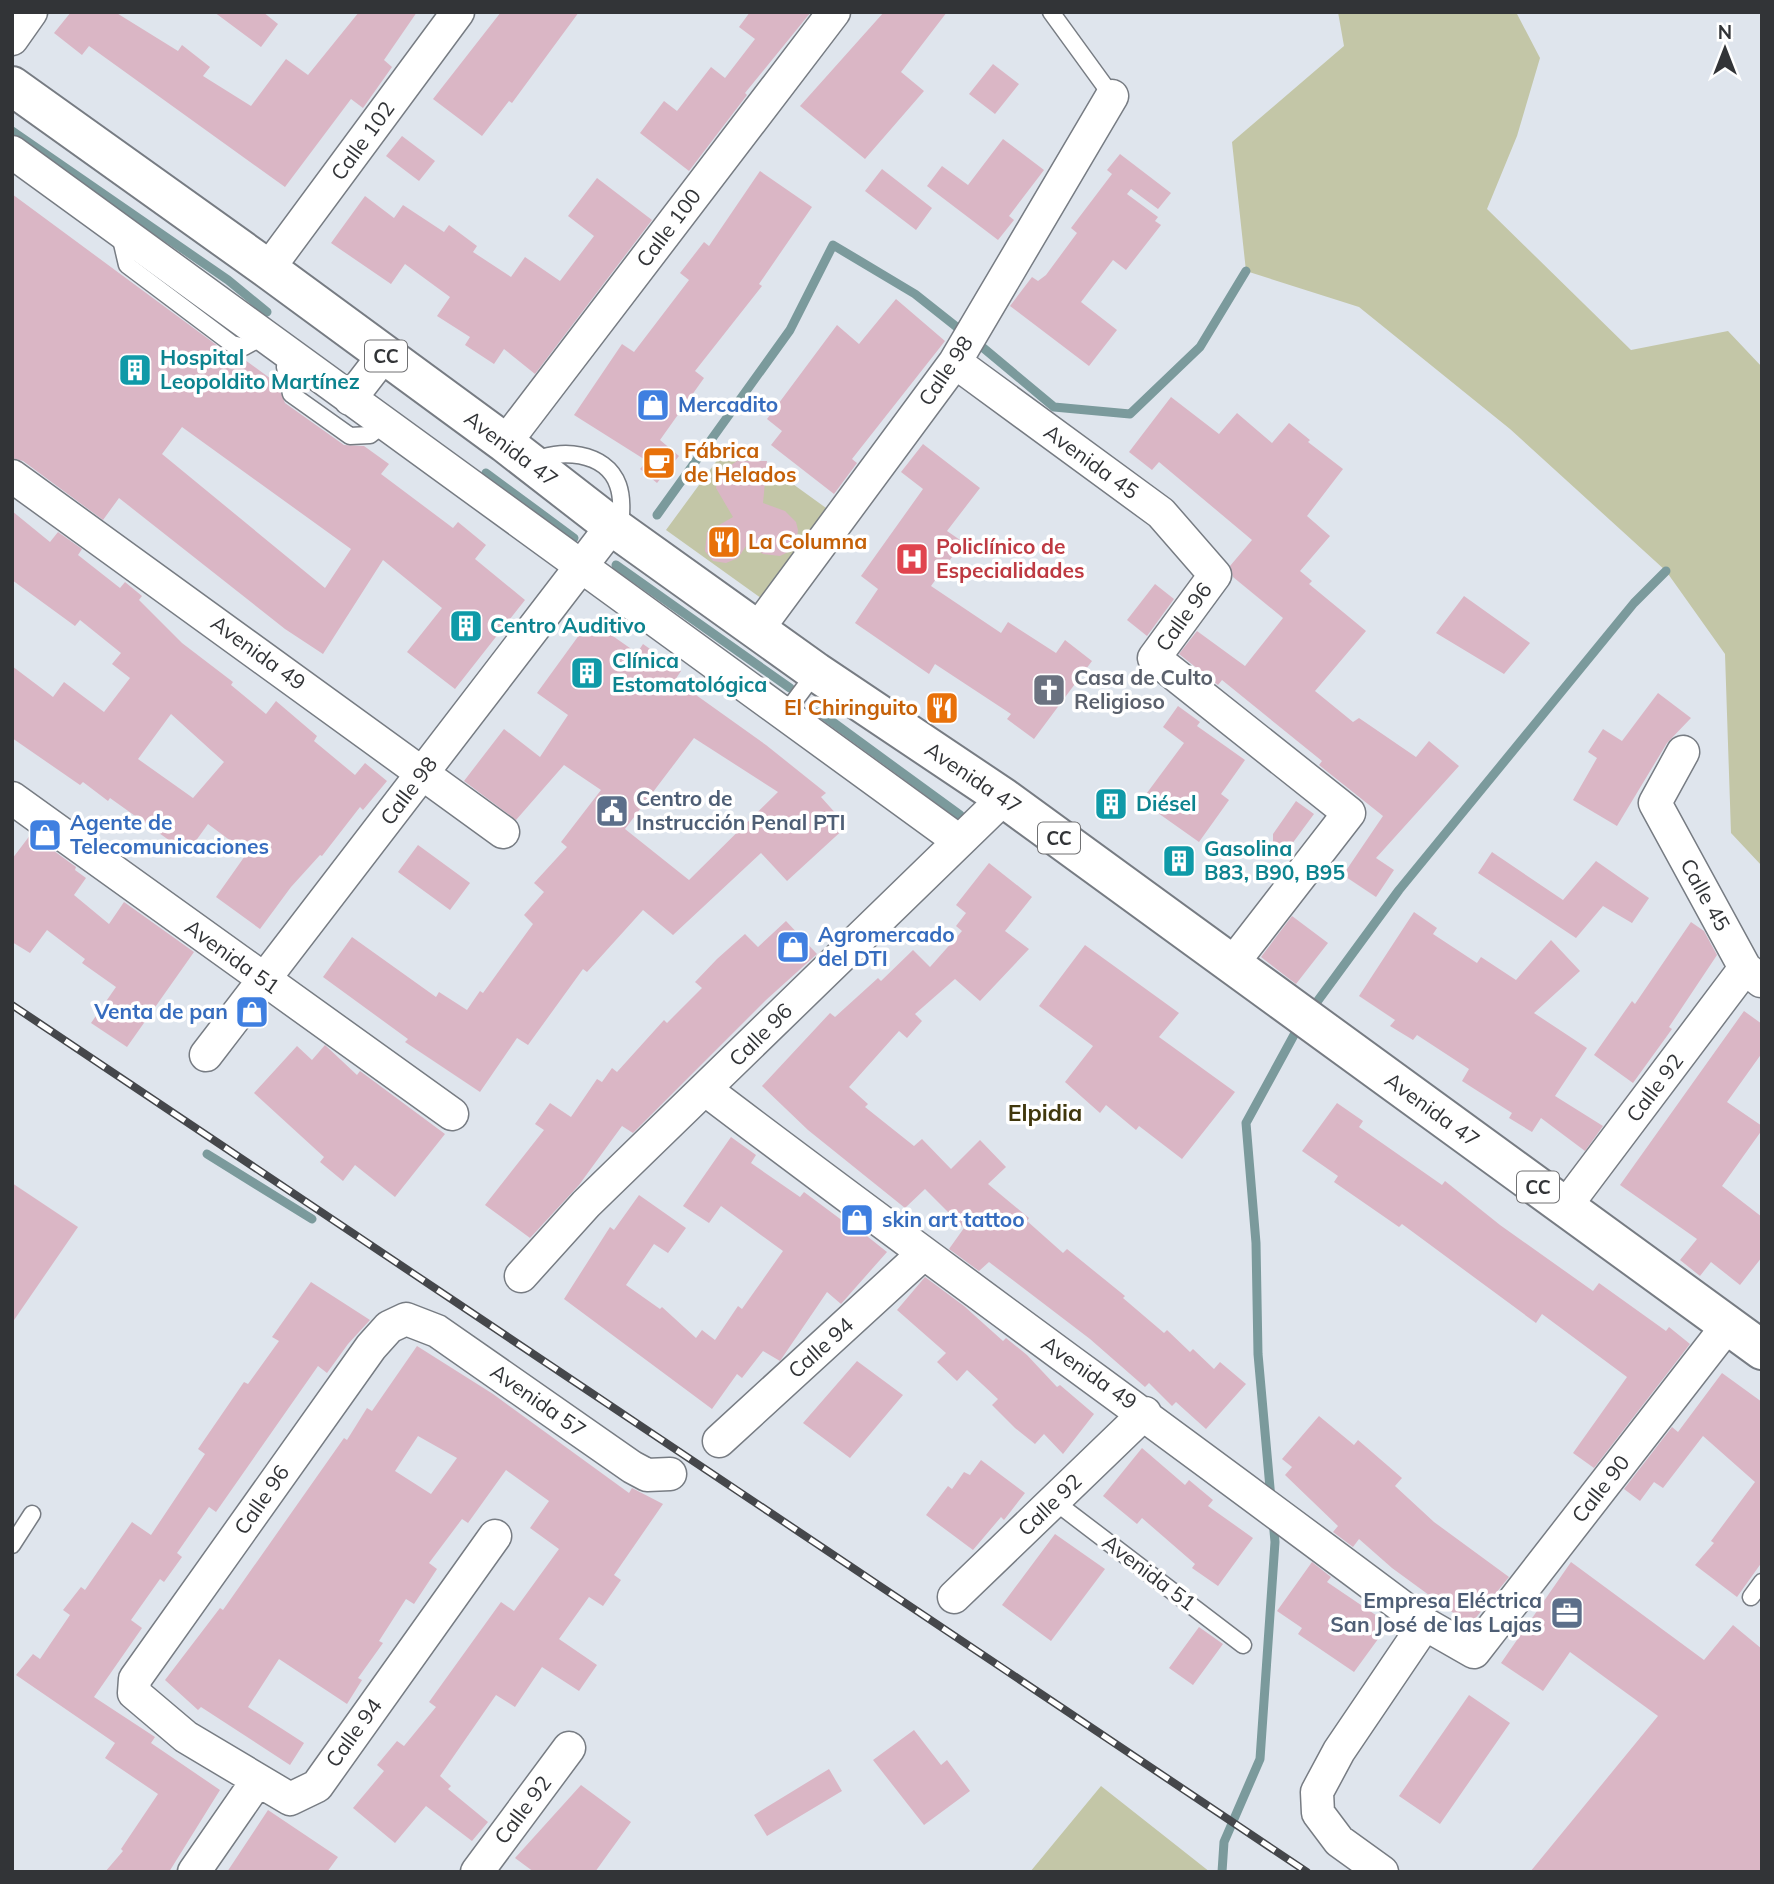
<svg xmlns="http://www.w3.org/2000/svg" width="1774" height="1884" viewBox="0 0 1774 1884" font-family="Mulish,sans-serif">
  <rect width="100%" height="100%" fill="#dfe5ed"/>
  <path fill="#c3c6a7" d="M1338,12H1516L1540,58L1517,136L1487,209L1631,350L1728,331L1762,367V866L1731,833L1725,654L1666,571L1510,429L1359,307L1246,271L1232,142L1344,46Z
    M732,440L833,513L768,603L666,530Z
    M1101,1786L1210,1872H1030Z"/>
  <g fill="none" stroke-linecap="round" stroke-linejoin="round">
    <path stroke="#7b9a9c" stroke-width="9" d="M12,131L228,280L267,312
      M975,341L1054,407L1130,414L1200,347L1246,271
      M486,473L574,538
      M657,515L790,330L833,245L915,294L963,332
      M616,565L790,688
      M819,712L960,815
      M1311,1010L1399,890L1634,603L1666,571
      M207,1154L312,1219
      M1271,1499L1258,1354L1256,1243L1246,1123L1300,1024
      M1222,1872L1224,1842L1260,1759L1275,1542L1273,1520"/>
  </g>
  <path fill="#dab6c5" fill-rule="evenodd" d="M71,12H115L178,51L182,45L210,67L203,76L251,106L286,59L308,75L359,12H417L384,60L392,67L363,108L351,99L285,187L89,46L82,55L54,33Z
    M214,12H263L278,24L261,47Z
    M501,12H579L512,103L509,101L482,136L433,99Z
    M750,12H811L745,93L747,95L689,171L640,133L664,101L677,111L711,67L725,78L755,39L739,27Z
    M884,12H947L901,72L924,91L865,159L800,106Z
    M993,64L1019,84L995,114L969,94Z
    M402,136L435,161L419,181L386,156Z
    M1003,139L1044,170L1009,216L1014,220L998,240L927,186L942,166L968,185Z
    M1120,154L1171,193L1158,209L1131,189L1127,194L1158,217L1155,221L1161,225L1126,270L1113,260L1081,302L1117,330L1089,366L1010,306L1032,277L1038,281L1046,275L1077,233L1071,228L1112,174L1107,170Z
    M882,169L932,208L916,230L865,191Z
    M760,171L812,207L759,284L762,286L695,371L704,378L660,440L679,456L657,483L640,469L647,461L574,415L622,344L634,352L689,280L680,273L704,242L709,246Z
    M597,178L652,220L535,374L504,349L494,364L465,345L470,337L437,316L450,297L405,264L391,284L331,243L365,196L394,218L403,205L444,232L449,225L477,246L473,252L511,277L525,257L560,281L594,236L568,216Z
    M12,194L226,352L241,357L278,384L285,403L344,445L364,446L389,464L381,474L453,528L458,522L486,545L475,559L525,600L455,689L407,652L442,608L383,560L323,654L285,629L119,498L103,520L23,461L12,458ZM182,427L351,549L325,588L162,454Z
    M896,299L945,341L852,459L857,463L834,494L771,445L782,431L767,419L837,325L859,344Z
    M1171,397L1219,434L1237,413L1272,443L1289,423L1310,440L1308,442L1343,469L1307,516L1330,536L1300,571L1312,581L1309,584L1366,631L1315,691L1353,722L1359,718L1416,757L1429,741L1459,766L1376,858L1394,870L1376,897L1343,875L1383,816L1319,765L1322,761L1222,680L1218,685L1179,654L1197,631L1245,666L1283,618L1233,577L1230,566L1252,540L1159,462L1152,470L1129,452Z
    M923,444L980,488L947,531L963,542L931,586L1001,633L1008,622L1056,653L1065,640L1092,661L1034,739L1007,719L1011,714L935,664L929,674L855,623L878,589L861,576L923,489L901,472Z
    M737,461H767L763,503L785,511L796,522L798,530L797,539L788,552L780,556L763,554L748,543L738,558L726,563L713,561L705,551L707,532L733,517L716,488L719,473Z
    M12,511L50,542L58,532L82,549L78,555L120,588L125,582L142,596L139,600L182,643L233,682L231,685L266,714L276,701L317,736L314,741L355,775L365,763L387,781L363,810L360,807L322,856L320,855L291,887L260,929L216,897L247,853L208,824L187,853L110,798L108,801L83,782L80,785L12,738V666L53,697L64,682L104,712L130,678L112,664L121,653L80,620L75,626L12,580ZM171,714L224,762L193,798L138,759Z
    M1155,584L1174,599L1147,636L1127,620Z
    M1464,596L1530,643L1504,674L1436,633Z
    M590,620L637,653L643,644L681,671L675,680L766,745L826,793L821,797L847,826L787,881L761,853L673,935L643,910L587,972L583,969L528,1045L517,1038L480,1092L405,1042L408,1039L323,977L352,937L436,997L439,992L467,1010L480,991L483,993L533,924L524,915L544,892L534,883L567,847L561,842L601,790L564,765L516,820L464,781L504,729L540,757L568,715L537,693ZM694,738L778,792L689,880L625,829Z
    M1658,693L1691,718L1667,743L1617,826L1573,800L1597,758L1588,752L1603,729L1622,741Z
    M1178,706L1200,722L1197,726L1245,760L1221,794L1229,800L1199,842L1141,801L1184,743L1163,727Z
    M1115,789L1126,809L1107,820L1095,800Z
    M1296,801L1314,814L1286,852L1273,843V834Z
    M31,834L76,867L75,870L86,878L74,895L109,924L124,902L194,952L127,1047L91,1023L116,987L82,963L85,959L47,930L30,953L12,942V859Z
    M418,845L470,883L450,910L398,872Z
    M1176,845L1195,858L1185,872H1176L1164,864Z
    M1492,852L1563,900L1596,861L1649,898L1632,923L1603,906L1576,938L1478,873Z
    M989,863L1032,897L1005,931L1029,949L980,1001L955,979L915,1014L922,1021L907,1038L899,1031L849,1087L868,1104L865,1107L914,1146L922,1139L951,1169L980,1140L1006,1167L988,1184L1029,1218L1027,1221L1063,1253L1067,1249L1125,1296L1123,1298L1164,1333L1167,1330L1190,1352L1193,1349L1214,1369L1220,1362L1246,1384L1206,1429L1176,1402L1172,1406L1149,1383L1145,1387L1090,1339L989,1262L979,1271L949,1249L964,1228L925,1189L905,1208L808,1130L762,1086L830,1013L835,1017L878,978L881,981L913,950L930,967L962,931L956,926L966,913L956,905Z
    M1414,912L1437,928L1433,934L1477,963L1481,957L1516,980L1551,940L1580,971L1534,1013L1587,1048L1555,1096L1603,1126L1585,1151L1541,1118L1532,1132L1509,1118L1512,1113L1462,1081L1469,1069L1417,1035L1413,1040L1390,1026L1395,1020L1359,996Z
    M1292,916L1328,943L1296,984L1261,957Z
    M786,921L817,954L766,1000L633,1133L622,1126L579,1185L530,1238L485,1205L544,1130L535,1124L550,1103L571,1117L597,1079L602,1082L612,1068L617,1072L664,1020L667,1023L702,988L695,982L717,959L745,934L758,947Z
    M1691,922L1704,931L1717,955L1669,1027L1672,1029L1633,1083L1594,1055L1632,1001L1635,1004Z
    M1085,945L1179,1013L1159,1037L1235,1092L1182,1159L1139,1126L1136,1130L1106,1105L1100,1113L1065,1082L1093,1046L1039,1006Z
    M1744,1011L1762,1024V1053L1727,1102L1762,1126V1130L1722,1186L1762,1217V1257L1740,1285L1711,1262L1700,1276L1680,1260L1697,1239L1620,1185Z
    M325,1045L357,1075L360,1071L445,1134L395,1197L355,1165L343,1181L320,1162L324,1157L254,1093L297,1046L312,1060Z
    M1337,1103L1363,1121L1359,1127L1442,1185L1445,1181L1500,1225L1593,1291L1599,1283L1666,1331L1669,1327L1690,1344L1594,1468L1573,1453L1627,1377L1542,1314L1536,1323L1402,1224L1399,1227L1334,1182L1338,1176L1302,1151Z
    M731,1137L756,1155L751,1163L800,1197L804,1192L851,1227L853,1225L887,1252L841,1304L827,1292L780,1361L763,1351L742,1378L737,1374L712,1409L564,1299L610,1227L614,1230L639,1195L686,1228L668,1253L654,1244L626,1285L660,1309L662,1307L696,1338L702,1330L715,1340L738,1306L742,1309L783,1251L721,1206L709,1223L683,1206Z
    M12,1183L78,1227L12,1323Z
    M925,1277L964,1306L1003,1341L1006,1338L1027,1355L1057,1387L1060,1385L1094,1414L1063,1454L1044,1434L1035,1444L1015,1428L992,1405L998,1399L967,1370L957,1381L937,1362L946,1353L897,1310Z
    M311,1282L370,1320L348,1344L327,1373L318,1366L216,1512L209,1507L177,1553L182,1557L164,1582L160,1579L131,1620L142,1628L94,1697L155,1737L151,1743L220,1790L169,1872H105L123,1851L121,1849L158,1794L105,1758L115,1743L16,1675L33,1654L40,1659L70,1615L63,1610L81,1587L85,1590L132,1522L151,1535L205,1454L198,1449L244,1382L248,1384L279,1341L272,1337Z
    M417,1346L493,1394L629,1493L632,1488L663,1504L614,1575L621,1580L603,1606L589,1597L559,1639L597,1665L579,1691L542,1667L515,1707L496,1695L440,1776L451,1786L448,1789L488,1822L472,1841L426,1806L395,1843L353,1808L384,1771L377,1765L397,1741L404,1746L436,1707L429,1702L501,1602L514,1611L559,1549L530,1528L549,1501L506,1470L468,1523L462,1519L429,1563L437,1569L414,1604L406,1599L379,1641L383,1643L358,1678L362,1680L347,1704L279,1659L248,1707L304,1743L290,1765L201,1707L198,1710L165,1680L220,1608L223,1610L344,1438L347,1440L367,1408L372,1411ZM418,1436L457,1458L431,1494L395,1471Z
    M857,1361L903,1395L850,1458L803,1423Z
    M1722,1373L1762,1402V1562L1737,1597L1695,1565L1714,1543L1711,1541L1755,1482L1703,1436L1663,1488L1654,1482L1640,1501L1624,1489L1672,1427L1678,1432Z
    M1319,1416L1354,1445L1358,1440L1402,1478L1395,1486L1434,1522L1509,1577L1470,1625L1392,1568L1359,1539L1353,1547L1333,1532L1338,1526L1285,1475L1292,1467L1282,1459Z
    M1142,1448L1185,1485L1189,1480L1213,1500L1208,1506L1253,1538L1218,1586L1192,1568L1195,1564L1142,1518L1137,1524L1103,1496Z
    M981,1460L1025,1493L1004,1520L1001,1517L973,1550L926,1515L948,1486L952,1489L964,1472L970,1475Z
    M1055,1534L1105,1569L1051,1641L1002,1605Z
    M1312,1562L1331,1577L1327,1582L1389,1624L1354,1672L1298,1634L1302,1628L1277,1611Z
    M1571,1562L1704,1660L1733,1625L1762,1649V1872H1530L1658,1716L1570,1652L1543,1691L1501,1663Z
    M1199,1627L1223,1644L1193,1685L1169,1668Z
    M1469,1695L1510,1723L1440,1824L1399,1796Z
    M914,1730L941,1765L947,1760L970,1791L924,1825L873,1760Z
    M829,1769L842,1791L767,1836L754,1815Z
    M581,1785L631,1822L595,1872H534L515,1858Z
    M268,1810L338,1857L327,1872H227Z"/>
  <g fill="none" stroke-linecap="round" stroke-linejoin="round">
    <defs>
      <path id="service" d="M1051,12L1112,96
        M120,235L127,265L232,344L244,347L264,336
        M292,357L285,367L291,394L350,436L370,435L384,424
        M532,462C558,448 606,451 618,485C623,499 621,516 620,530
        M784,715L816,672
        M1054,1501L1243,1645
        M12,1545L32,1514
        M1751,1597L1762,1582"/>
      <path id="minor" d="M12,39L31,12
        M12,152L959,841
        M268,269L458,12
        M955,362L1161,513L1215,575L1154,658L1349,813L1232,964
        M350,399L384,355
        M505,443L834,12
        M12,476L503,832
        M757,630L955,362L1112,96
        M1683,752L1655,803L1745,968L1761,981
        M12,798L452,1114
        M206,1055L612,526
        M706,1090C944,1271 1186,1444 1425,1624L1474,1652L1728,1325
        M1565,1207L1745,968
        M521,1276L586,1204L1004,798
        M719,1441L922,1255
        M495,1536L317,1786L290,1799L186,1737L134,1693L135,1679L371,1347L389,1327L406,1319L437,1331L632,1467L647,1475L670,1474
        M954,1597L1145,1413
        M194,1872L257,1781
        M477,1872L569,1748
        M1382,1872L1339,1841L1318,1813L1317,1792L1339,1751L1425,1624"/>
      <path id="primary" d="M12,86L268,269L505,443L612,526L816,672L1004,798L1762,1350"/>
    </defs>
    <use href="#service" stroke="#777c83" stroke-width="19"/>
    <use href="#minor" stroke="#777c83" stroke-width="35"/>
    <use href="#primary" stroke="#777c83" stroke-width="42"/>
    <use href="#service" stroke="#fff" stroke-width="16"/>
    <use href="#minor" stroke="#fff" stroke-width="32"/>
    <use href="#primary" stroke="#fff" stroke-width="38"/>
    <defs>
      <path id="rail" d="M12,1005L1307,1872"/>
    </defs>
    <use href="#rail" stroke="#45474b" stroke-width="8"/>
    <use href="#rail" stroke="#fff" stroke-width="5" stroke-dasharray="16" stroke-linecap="butt"/>
  </g>
  <defs>
    <symbol id="building-square" viewBox="-11 -11 22 22"><rect x="-9" y="-9" width="18" height="18" rx="4" fill="#0f9aa8" stroke="#fff"/><path d="M-4-6H4V6H1V3H-1V6H-4ZM-2.5-4.3h1.7v1.8h-1.7ZM.8-4.3h1.7v1.8H.8ZM-2.5-1h1.7V.8h-1.7ZM.8-1h1.7V.8H.8Z" fill="#fff"/></symbol>
    <symbol id="shop-square" viewBox="-11 -11 22 22"><rect x="-9" y="-9" width="18" height="18" rx="4" fill="#3f7fe0" stroke="#fff"/><path d="M-5-2.5h2.3a2.7 3.5 0 0 1 5.4 0H5L5.5 6h-11ZM-1.5-2.5h3a1.5 2.3 0 0 0-3 0Z" fill="#fff"/></symbol>
    <symbol id="cafe-square" viewBox="-11 -11 22 22"><rect x="-9" y="-9" width="18" height="18" rx="4" fill="#e8710a" stroke="#fff"/><path d="M-5.5-4.5H6V0H3Q3 3.5 0 3.5H-2.5Q-5.5 3.5-5.5 0ZM3-3.2v2h1.7v-2ZM-6 4.5H4V6H-6Z" fill="#fff"/></symbol>
    <symbol id="restaurant-square" viewBox="-11 -11 22 22"><rect x="-9" y="-9" width="18" height="18" rx="4" fill="#e8710a" stroke="#fff"/><path d="M-5-6h1v4h1v-4h1v4h1v-4h1v5L-1.5 .5V6h-2V.5L-5-1ZM5-6V6H3V1.5H1.5Q1.5-4 5-6Z" fill="#fff"/></symbol>
    <symbol id="hospital-square" viewBox="-11 -11 22 22"><rect x="-9" y="-9" width="18" height="18" rx="4" fill="#e0444e" stroke="#fff"/><path d="M-5-5h3v3.5h4V-5h3V5h-3V1.5h-4V5h-3Z" fill="#fff"/></symbol>
    <symbol id="church-square" viewBox="-11 -11 22 22"><rect x="-9" y="-9" width="18" height="18" rx="4" fill="#6b7280" stroke="#fff"/><path d="M-1.2-6h2.4v3.5h3.3v2.4h-3.3V6h-2.4V-.1h-3.3v-2.4h3.3Z" fill="#fff"/></symbol>
    <symbol id="civic-square" viewBox="-11 -11 22 22"><rect x="-9" y="-9" width="18" height="18" rx="4" fill="#5c6f8a" stroke="#fff"/><path d="M-.6-6.5H3V-4.5H.6V-3L4-1V1h2V6H-6V1h2V-1L-.6-3ZM-1.2 2.5V6h2.4V2.5Z" fill="#fff"/></symbol>
    <symbol id="office-square" viewBox="-11 -11 22 22"><rect x="-9" y="-9" width="18" height="18" rx="4" fill="#5c6f8a" stroke="#fff"/><path d="M-6-3h4V-5.5h4V-3h4V5H-6ZM-1-4.5V-3h2v-1.5ZM-6 0V1H6V0Z" fill="#fff"/></symbol>
  </defs>
  <g fill-rule="evenodd">
    <use href="#building-square" x="116" y="351" width="38" height="38"/>
    <use href="#shop-square" x="634" y="386" width="38" height="38"/>
    <use href="#cafe-square" x="640" y="444" width="38" height="38"/>
    <use href="#restaurant-square" x="705" y="523" width="38" height="38"/>
    <use href="#hospital-square" x="893" y="540" width="38" height="38"/>
    <use href="#building-square" x="447" y="607" width="38" height="38"/>
    <use href="#building-square" x="568" y="654" width="38" height="38"/>
    <use href="#church-square" x="1030" y="671" width="38" height="38"/>
    <use href="#restaurant-square" x="923" y="689" width="38" height="38"/>
    <use href="#building-square" x="1092" y="785" width="38" height="38"/>
    <use href="#civic-square" x="593" y="792" width="38" height="38"/>
    <use href="#shop-square" x="26" y="816" width="38" height="38"/>
    <use href="#building-square" x="1160" y="842" width="38" height="38"/>
    <use href="#shop-square" x="774" y="928" width="38" height="38"/>
    <use href="#shop-square" x="233" y="993" width="38" height="38"/>
    <use href="#shop-square" x="838" y="1201" width="38" height="38"/>
    <use href="#office-square" x="1548" y="1594" width="38" height="38"/>
  </g>
  <g text-anchor="middle" stroke-width="7" stroke-linejoin="round" paint-order="stroke">
    <g fill="#fff" stroke="#707173" stroke-width="2">
      <rect x="365" y="340.5" width="42" height="31" rx="5"/>
      <rect x="1038" y="822.5" width="42" height="31" rx="5"/>
      <rect x="1517" y="1171.5" width="42" height="31" rx="5"/>
    </g>
    <g font-size="19" font-weight="bold" fill="#323437">
      <text x="386" y="363">CC</text>
      <text x="1059" y="845">CC</text>
      <text x="1538" y="1194">CC</text>
    </g>
    <g font-size="21" fill="#323437" stroke="#fff">
      <text transform="translate(363 141) rotate(-54)" y="7">Calle 102</text>
      <text transform="translate(669 228) rotate(-53)" y="7">Calle 100</text>
      <text transform="translate(946 371) rotate(-56)" y="7">Calle 98</text>
      <text transform="translate(511 449) rotate(37)" y="7">Avenida 47</text>
      <text transform="translate(1091 462) rotate(36)" y="7">Avenida 45</text>
      <text transform="translate(1184 617) rotate(-54)" y="7">Calle 96</text>
      <text transform="translate(258 653) rotate(36)" y="7">Avenida 49</text>
      <text transform="translate(973 778) rotate(34)" y="7">Avenida 47</text>
      <text transform="translate(409 791) rotate(-53)" y="7">Calle 98</text>
      <text transform="translate(1705 895) rotate(61)" y="7">Calle 45</text>
      <text transform="translate(232 957) rotate(36)" y="7">Avenida 51</text>
      <text transform="translate(761 1035) rotate(-45)" y="7">Calle 96</text>
      <text transform="translate(1655 1088) rotate(-53)" y="7">Calle 92</text>
      <text transform="translate(1432 1110) rotate(36)" y="7">Avenida 47</text>
      <text transform="translate(821 1348) rotate(-42)" y="7">Calle 94</text>
      <text transform="translate(1089 1373) rotate(35)" y="7">Avenida 49</text>
      <text transform="translate(538 1401) rotate(35)" y="7">Avenida 57</text>
      <text transform="translate(1601 1489) rotate(-52)" y="7">Calle 90</text>
      <text transform="translate(262 1500) rotate(-55)" y="7">Calle 96</text>
      <text transform="translate(1050 1505) rotate(-44)" y="7">Calle 92</text>
      <text transform="translate(1149 1573) rotate(37)" y="7">Avenida 51</text>
      <text transform="translate(354 1733) rotate(-54)" y="7">Calle 94</text>
      <text transform="translate(523 1810) rotate(-53)" y="7">Calle 92</text>
    </g>
    <g font-size="21" font-weight="bold" fill="#0d838f" stroke="#fff" text-anchor="start">
      <text x="160" y="365">Hospital<tspan x="160" dy="24">Leopoldito Martínez</tspan></text>
      <text x="490" y="633">Centro Auditivo</text>
      <text x="612" y="668">Clínica<tspan x="612" dy="24">Estomatológica</tspan></text>
      <text x="1136" y="811">Diésel</text>
      <text x="1204" y="856">Gasolina<tspan x="1204" dy="24">B83, B90, B95</tspan></text>
    </g>
    <g font-size="21" font-weight="bold" fill="#366cbe" stroke="#fff" text-anchor="start">
      <text x="678" y="412">Mercadito</text>
      <text x="70" y="830">Agente de<tspan x="70" dy="24">Telecomunicaciones</tspan></text>
      <text x="818" y="942">Agromercado<tspan x="818" dy="24">del DTI</tspan></text>
      <text x="228" y="1019" text-anchor="end">Venta de pan</text>
      <text x="882" y="1227">skin art tattoo</text>
    </g>
    <g font-size="21" font-weight="bold" fill="#c56008" stroke="#fff" text-anchor="start">
      <text x="684" y="458">Fábrica<tspan x="684" dy="24">de Helados</tspan></text>
      <text x="748" y="549">La Columna</text>
      <text x="918" y="715" text-anchor="end">El Chiringuito</text>
    </g>
    <g font-size="21" font-weight="bold" fill="#be3a42" stroke="#fff" text-anchor="start">
      <text x="936" y="554">Policlínico de<tspan x="936" dy="24">Especialidades</tspan></text>
    </g>
    <g font-size="21" font-weight="bold" fill="#5b616d" stroke="#fff" text-anchor="start">
      <text x="1074" y="685">Casa de Culto<tspan x="1074" dy="24">Religioso</tspan></text>
    </g>
    <g font-size="21" font-weight="bold" fill="#4e5e75" stroke="#fff" text-anchor="start">
      <text x="636" y="806">Centro de<tspan x="636" dy="24">Instrucción Penal PTI</tspan></text>
      <text x="1542" y="1608" text-anchor="end">Empresa Eléctrica<tspan x="1542" dy="24">San José de las Lajas</tspan></text>
    </g>
    <g font-size="23" font-weight="bold" fill="#40370c" stroke="#fff">
      <text x="1045" y="1121">Elpidia</text>
    </g>
  </g>
  <rect width="1774" height="1884" fill="none" stroke="#323437" stroke-width="28"/>
  <g transform="translate(1725 49)" stroke="#ffffff" stroke-width="5" paint-order="stroke">
  <path d="M0-5L12 26L0 18L-12 26Z" fill="#323437"/>
  <text y="-10" font-size="19" font-weight="bold" text-anchor="middle" fill="#323437">N</text>
  </g>
</svg>
